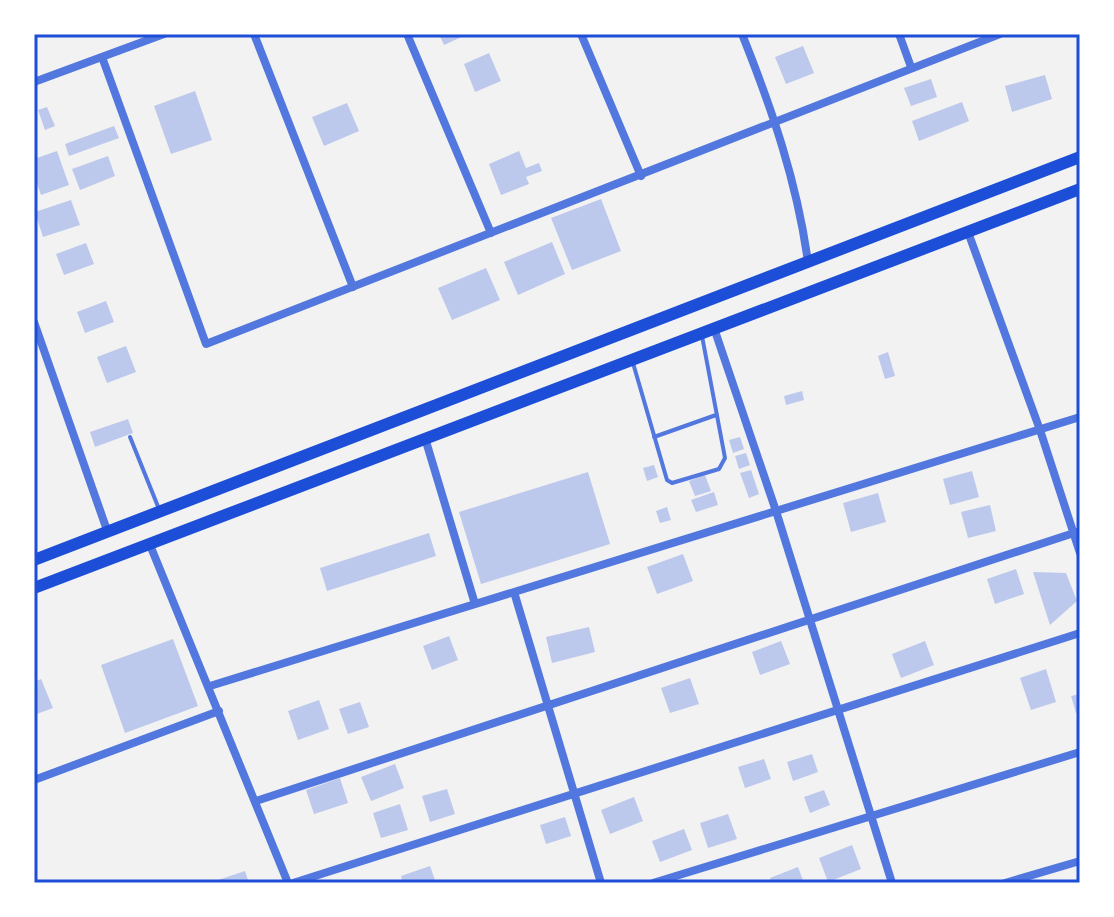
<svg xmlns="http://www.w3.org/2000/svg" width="1114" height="917" viewBox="0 0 1114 917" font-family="Literata,serif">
  <rect width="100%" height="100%" fill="#f2f2f2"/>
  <path fill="#bdc9ec" d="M439,34H468L444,45Z
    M803,46L814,73L786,84L775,57Z
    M489,53L501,81L475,92L464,64Z
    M1045,75L1052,99L1012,112L1005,86Z
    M931,79L937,97L911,106L904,88Z
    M195,91L212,140L171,154L154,106Z
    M962,102L969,121L919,141L912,121Z
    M347,103L359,131L324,146L312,117Z
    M47,107L55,126L45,130L38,110Z
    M114,126L119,138L69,156L65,144Z
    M57,151L69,185L41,195L34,175V159Z
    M519,151L526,168L539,163L542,171L526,177L529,184L501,195L489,164Z
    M108,156L115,176L80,190L72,169Z
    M601,199L621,251L572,270L551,218Z
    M71,200L80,225L43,237L35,212Z
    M552,242L565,274L518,295L504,262Z
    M86,243L94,264L64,275L56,254Z
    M486,268L500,300L452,320L438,288Z
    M106,301L114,322L85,333L77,312Z
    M126,346L136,372L107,383L97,357Z
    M888,352L895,376L885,379L878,356Z
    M802,391L804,400L786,405L784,396Z
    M128,419L133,433L95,447L90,432Z
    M740,437L744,449L733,453L729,440Z
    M746,453L750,465L739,469L735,456Z
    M654,465L658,477L647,481L643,468Z
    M751,470L759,494L749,498L740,473Z
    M972,471L979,497L950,505L943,479Z
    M588,472L610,544L481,584L459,512Z
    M705,475L711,491L695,496L689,481Z
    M714,492L718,505L696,512L691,500Z
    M878,493L886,522L851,532L843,503Z
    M990,505L996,531L968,538L961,512Z
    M667,507L671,520L660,523L656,511Z
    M429,533L436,556L327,591L320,568Z
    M683,554L693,581L657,594L647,567Z
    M1016,569L1024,594L995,604L987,579Z
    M1033,572L1066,573L1077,601L1050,625Z
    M589,627L595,652L552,663L546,637Z
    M449,636L458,660L432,670L423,646Z
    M173,639L198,706L125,733L101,665Z
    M781,641L790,664L760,675L752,652Z
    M925,641L934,665L901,678L892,654Z
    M1046,669L1056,702L1031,710L1020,678Z
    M690,678L699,704L670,713L661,688Z
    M41,679L53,708L34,715V682Z
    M1080,694V712L1076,713L1071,696Z
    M319,700L329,729L298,740L288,711Z
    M360,702L369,727L348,734L339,709Z
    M812,754L818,772L793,781L787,762Z
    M764,759L771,779L745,788L738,767Z
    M395,764L404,788L371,801L361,777Z
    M340,778L348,803L314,814L306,790Z
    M447,789L455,814L430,822L422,796Z
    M824,790L830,805L810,813L804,797Z
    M634,797L643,821L610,834L601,810Z
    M400,804L408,830L381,838L373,813Z
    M728,814L737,839L708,848L700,823Z
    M565,817L571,836L546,844L540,825Z
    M684,829L692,850L660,862L652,841Z
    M852,845L861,869L828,882L819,858Z
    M430,866L436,883H403L401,876Z
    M798,867L804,883H772L770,878Z
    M245,871L249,883H212V882Z"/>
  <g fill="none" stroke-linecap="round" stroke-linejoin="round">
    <path stroke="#5277de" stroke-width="4" d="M633,363L667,480L672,483L719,469L725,458L702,336
      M130,437L159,509
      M654,437L716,415"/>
    <path stroke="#5277de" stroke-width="8" d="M254,34L353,287
      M407,34L491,233
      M581,34L641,176
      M742,34C772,109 797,182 808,262
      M899,34L911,67
      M102,57L206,344L1000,34
      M34,82L164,34
      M968,232L1040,430L1080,553
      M34,322L108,533
      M715,331L776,511L892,883
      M425,438L475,604
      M150,545L288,883
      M514,592L601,883
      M210,686L1080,417
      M34,780L219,711
      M256,801L1080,531
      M293,883L1080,633
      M653,883L1080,752
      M1005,883L1080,861"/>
    <path stroke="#1d4ed8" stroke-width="12" d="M34,560L1080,157
      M34,588L1080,189"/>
  </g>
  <rect width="1114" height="917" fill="none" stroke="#ffffff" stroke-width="72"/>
  <rect x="36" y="36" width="1042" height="845" fill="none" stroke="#1d4ed8" stroke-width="3"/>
</svg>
